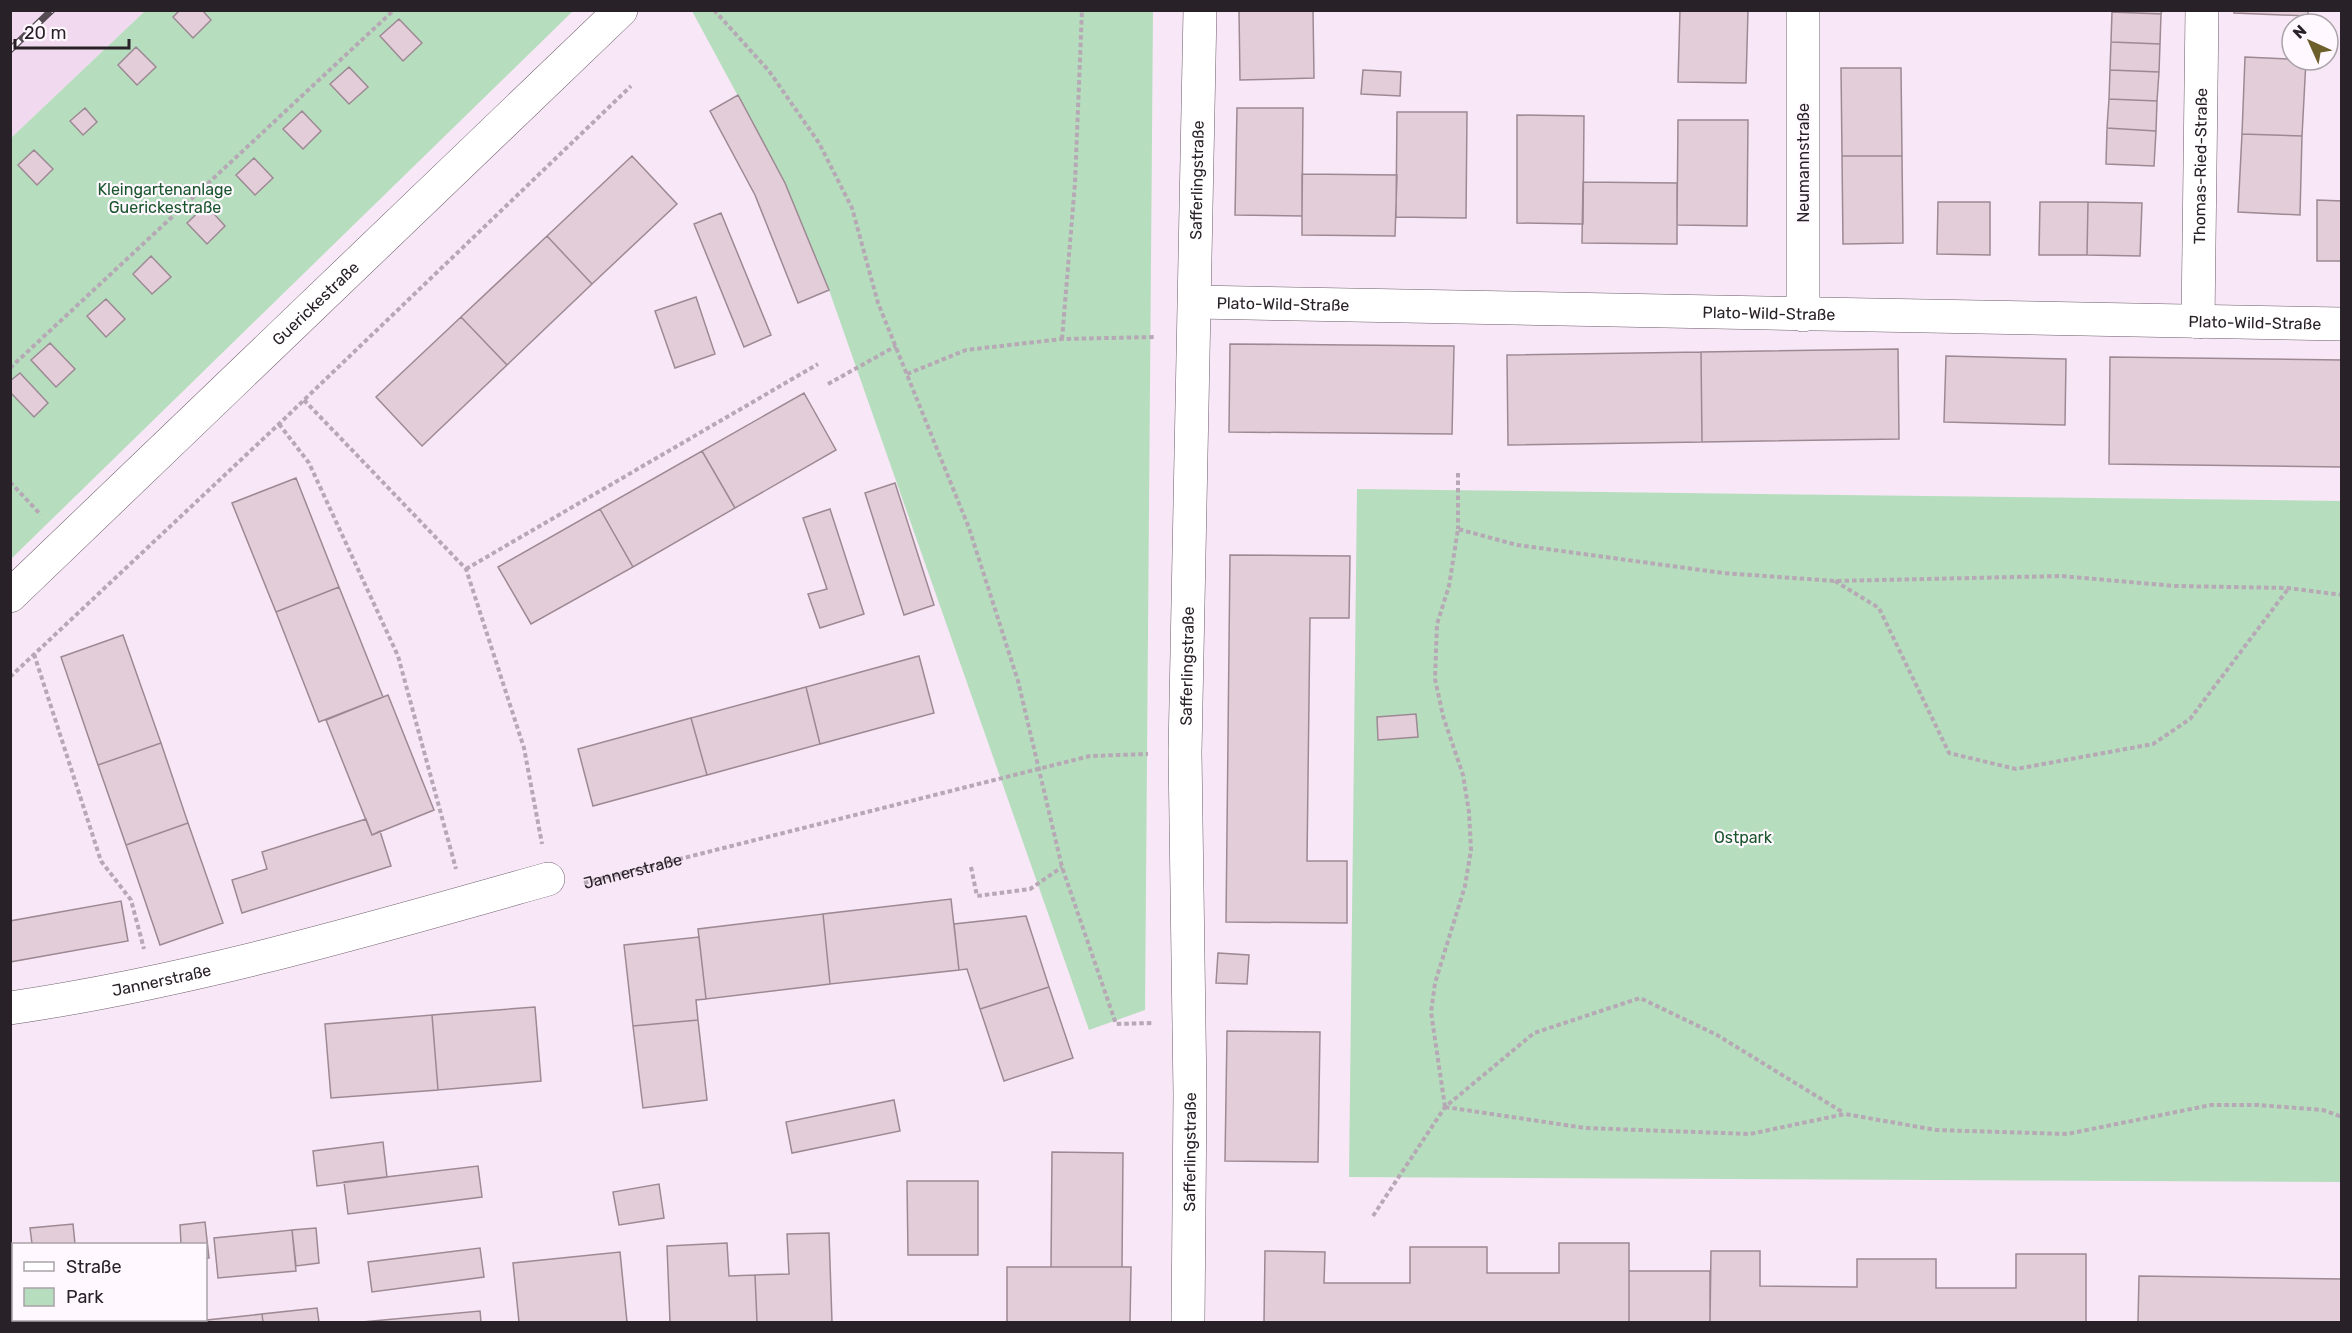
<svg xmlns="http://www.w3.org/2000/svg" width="2352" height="1333" viewBox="0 0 2352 1333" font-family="Rubik,sans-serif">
  <rect width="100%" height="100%" fill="#f8e7f6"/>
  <path fill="#f1daef" d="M11,11H145L11,138Z"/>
  <path fill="#b6debe" d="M145,11H573L11,559V138Z
    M692,11H1153L1145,1010L1089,1030L829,290L785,183Z
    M1357,489L2341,501V1182L1349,1177Z"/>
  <path fill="#e3cdd8" stroke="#9d8994" stroke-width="1.5" d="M180,10H202L211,20L193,38L173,17Z
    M1239,10H1313L1314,78L1240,80Z
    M1680,10H1748L1746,83L1678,82Z
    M1680,10H1748L1746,83L1678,82Z
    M2112,10H2162L2161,14L2112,12Z
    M2234,10H2308V16L2234,13Z
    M2112,12L2161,14L2160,44L2111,42Z
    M399,19L422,43L403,61L380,36Z
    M2111,42L2160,44L2159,72L2110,70Z
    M136,47L156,67L137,85L118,65Z
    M2245,57L2306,60L2302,136L2242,134Z
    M349,67L368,87L349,104L330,84Z
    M1841,68H1901L1902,156H1842Z
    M1841,68H1901L1903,243L1843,244Z
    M1363,70L1401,72L1400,96L1361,94Z
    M2110,70L2159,72L2157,101L2109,99Z
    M738,95L785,183L829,290L798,303L755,195L710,111Z
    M2109,99L2157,101L2156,131L2107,128Z
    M85,108L97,122L83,135L70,121Z
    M1237,108H1303L1302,216L1235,215Z
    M302,111L321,131L303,149L283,129Z
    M1397,112H1467L1466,218L1396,217Z
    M1517,115L1584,116L1583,224L1517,223Z
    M1678,120H1748L1747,226L1677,225Z
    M2107,128L2156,131L2154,166L2106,164Z
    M2242,134L2302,136L2300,215L2238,212Z
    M34,150L53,169L37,185L18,165Z
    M632,156L677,204L592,284L547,236Z
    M1842,156H1902L1903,243L1843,244Z
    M254,158L273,178L255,195L236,175Z
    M1302,174L1397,175L1395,236L1302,235Z
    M1583,182L1677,183V244L1582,243Z
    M2317,200L2342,201V261H2317Z
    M1938,202H1990V255L1937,254Z
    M2040,202H2088L2087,255H2039Z
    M2088,202L2142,203L2140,256L2087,255Z
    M206,205L225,226L207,244L187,223Z
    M721,213L771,335L744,347L694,224Z
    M547,236L592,284L507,365L461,317Z
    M151,256L171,277L152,294L133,274Z
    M696,297L715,354L675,368L655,311Z
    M106,299L125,319L106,337L87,316Z
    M461,317L507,365L422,446L376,397Z
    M50,343L75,369L56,387L31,360Z
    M1230,344L1454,346L1452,434L1229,432Z
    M1898,349L1899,439L1702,442L1701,352Z
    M1701,352L1702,442L1508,445L1507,355Z
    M1946,356L2066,359L2065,425L1944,422Z
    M2110,357L2342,360V467L2109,464Z
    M20,373L48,403L34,417L10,392V381Z
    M804,393L836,450L735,508L702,451Z
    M702,451L735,508L633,567L600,509Z
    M296,478L339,587L276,612L232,503Z
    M895,483L934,605L904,615L865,493Z
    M600,509L633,567L531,624L498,567Z
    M830,509L864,614L820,628L808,594L827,589L803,518Z
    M1230,555L1350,556L1349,618H1310L1307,861H1347V923L1226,922Z
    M339,587L383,697L319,722L276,612Z
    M123,635L161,743L98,765L61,657Z
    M919,656L934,713L820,744L806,687Z
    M806,687L820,744L707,775L691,718Z
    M388,695L434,810L372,835L326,720Z
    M1416,714L1418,737L1378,740L1377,717Z
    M691,718L707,775L593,806L578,749Z
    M161,743L188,823L126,845L98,765Z
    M366,819L372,835L380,831L391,866L242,913L232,880L267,869L262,852Z
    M188,823L223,923L160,945L126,845Z
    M951,899L959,970L830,984L823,914Z
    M121,901L128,941L10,962V921Z
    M823,914L830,984L706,999L698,929Z
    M1026,916L1049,987L980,1009L967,969L959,970L954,924Z
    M699,937L706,999L696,1000L698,1020L633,1026L624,945Z
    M1218,953L1249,955L1247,984L1216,983Z
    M1049,987L1073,1058L1004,1081L980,1009Z
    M535,1007L541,1081L438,1090L432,1015Z
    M432,1015L438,1090L331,1098L325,1024Z
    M698,1020L707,1100L643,1108L633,1026Z
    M1227,1031L1320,1032L1318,1162L1225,1161Z
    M894,1100L900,1131L792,1153L786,1122Z
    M383,1142L387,1177L317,1186L313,1151Z
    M1052,1152L1123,1153L1122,1267H1051Z
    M478,1166L482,1197L348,1214L344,1182Z
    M907,1181H978V1255H908Z
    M659,1184L664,1218L619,1225L613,1192Z
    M205,1222L209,1258H206V1244H181L180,1225Z
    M73,1224L75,1244H32L30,1228Z
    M316,1228L319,1263L296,1266L292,1230Z
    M292,1230L296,1271L218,1278L214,1238Z
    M829,1233L832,1322H757L755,1275L789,1274L787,1234Z
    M727,1243L729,1276L755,1275L757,1322H670L667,1246Z
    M1559,1243H1629V1322H1264L1265,1251L1325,1252L1324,1283H1410V1247H1487V1273H1559Z
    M480,1248L484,1277L372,1292L368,1262Z
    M1711,1251H1760V1286L1857,1287V1259H1936V1288H2016V1254H2086V1322H1710Z
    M620,1252L627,1322H519L513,1263Z
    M1007,1267H1131L1130,1322H1007Z
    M1629,1271H1710V1322H1629Z
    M2139,1276L2342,1279V1322H2138Z
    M317,1308L319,1322H263L262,1314Z
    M480,1311L481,1322H362Z
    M262,1314L263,1322H207V1320Z"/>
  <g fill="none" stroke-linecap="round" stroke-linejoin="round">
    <defs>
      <g id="minor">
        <path id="s2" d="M1196,302L2342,324"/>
        <path d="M1803,315V10"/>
        <path id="s3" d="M2198,322L2202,10"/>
        <path id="s4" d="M10,596L621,10"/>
        <path id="s5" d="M10,1008C193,981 371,929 548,879"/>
        <path id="s6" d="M1188,1322L1190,1094L1185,752L1200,10"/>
      </g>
    </defs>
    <use href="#minor" stroke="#6c5d6a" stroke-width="34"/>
    <g stroke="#b6a8b4" stroke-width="4" stroke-dasharray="4.5 3" stroke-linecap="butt">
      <path d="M714,10L769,71L819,143L852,208L878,303L969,528L1018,681L1062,867L1116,1024L1152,1023"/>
      <path d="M1062,339L1075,183L1082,10"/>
      <path d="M10,368L394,10"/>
      <path d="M907,374L966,350L1062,339L1156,337"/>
      <path d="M828,384L896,346"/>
      <path d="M304,400L466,569L524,748L542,844"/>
      <path d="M279,424L309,463L398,656L456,869"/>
      <path d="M1458,473V529"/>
      <path d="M10,482L41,515"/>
      <path d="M466,569L818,364"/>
      <path d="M1835,581L1879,608L1949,753L2016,769L2153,744L2190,719L2288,589"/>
      <path d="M34,654L101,861L131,900L144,949"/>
      <path d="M10,677L279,424L631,86"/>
      <path d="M971,867L977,896L1030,889L1062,867"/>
      <path id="s1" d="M584,883L1090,756L1148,754"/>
      <path d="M1445,1107L1431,1012L1435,983L1465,886L1471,850L1469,812L1463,775L1443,716L1435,679L1437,624L1449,586L1458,529L1517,545L1723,573L1835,581L2061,576L2175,586L2288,588L2342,595"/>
      <path d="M1445,1107L1585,1128L1750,1134L1845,1114L1936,1130L2067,1134L2211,1105H2258L2323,1110L2342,1117"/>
      <path d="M1373,1216L1445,1107L1534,1033L1640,998L1717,1035L1844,1113"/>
    </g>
    <use href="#minor" stroke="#fff" stroke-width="33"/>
    <defs>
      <path id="rail" d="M10,50L52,10"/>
    </defs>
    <use href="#rail" stroke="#544b53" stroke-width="7"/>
    <use href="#rail" stroke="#fff8fe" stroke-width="4.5" stroke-dasharray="14" stroke-linecap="butt"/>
  </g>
  <g text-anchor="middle" stroke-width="4.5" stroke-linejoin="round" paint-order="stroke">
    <g font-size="16" fill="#282127" stroke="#fff8fe">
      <text transform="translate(1803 163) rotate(-90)" y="6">Neumannstraße</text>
      <text dy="6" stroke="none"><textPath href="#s3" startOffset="156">Thomas-Ried-Straße</textPath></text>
      <text dy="6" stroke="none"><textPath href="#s6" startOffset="1142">Safferlingstraße</textPath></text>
      <text dy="6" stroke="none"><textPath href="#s4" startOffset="423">Guerickestraße</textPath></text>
      <text dy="6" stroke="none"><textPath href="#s2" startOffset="87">Plato-Wild-Straße</textPath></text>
      <text dy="6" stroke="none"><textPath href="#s2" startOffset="573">Plato-Wild-Straße</textPath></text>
      <text dy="6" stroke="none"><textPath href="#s2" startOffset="1059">Plato-Wild-Straße</textPath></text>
      <text dy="6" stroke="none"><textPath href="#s6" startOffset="656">Safferlingstraße</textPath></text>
      <text dy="6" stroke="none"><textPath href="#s1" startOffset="50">Jannerstraße</textPath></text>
      <text dy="6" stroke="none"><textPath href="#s5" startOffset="154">Jannerstraße</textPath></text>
      <text dy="6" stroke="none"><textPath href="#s6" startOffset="170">Safferlingstraße</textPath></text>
    </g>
    <g font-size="16" fill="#1a562d" stroke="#fff8fe">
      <text x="165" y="195">Kleingartenanlage<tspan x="165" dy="18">Guerickestraße</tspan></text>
      <text x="1743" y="843">Ostpark</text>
    </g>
  </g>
  <rect width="2352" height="1333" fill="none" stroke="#282127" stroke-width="24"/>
  <rect x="12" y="1243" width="195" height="78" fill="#fff8fe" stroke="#a9a2a8" stroke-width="1.5"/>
  <rect x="24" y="1262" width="30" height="9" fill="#ffffff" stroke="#a9a2a8" stroke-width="1.5"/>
  <text x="66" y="1273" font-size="18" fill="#282127">Straße</text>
  <rect x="24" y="1288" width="30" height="18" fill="#b6debe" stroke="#a9a2a8" stroke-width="1.5"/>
  <text x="66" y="1303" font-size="18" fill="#282127">Park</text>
  <g transform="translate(2310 42) rotate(315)"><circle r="28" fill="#fff8fe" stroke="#a9a2a8" stroke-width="1.5"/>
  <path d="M0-4.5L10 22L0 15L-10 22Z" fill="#6d5f2c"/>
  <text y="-9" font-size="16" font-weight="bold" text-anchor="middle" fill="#282127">N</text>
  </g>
  <path d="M15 39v9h114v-9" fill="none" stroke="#282127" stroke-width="3"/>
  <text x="24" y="39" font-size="18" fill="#282127" stroke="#fff8fe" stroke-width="4.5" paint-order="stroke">20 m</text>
</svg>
